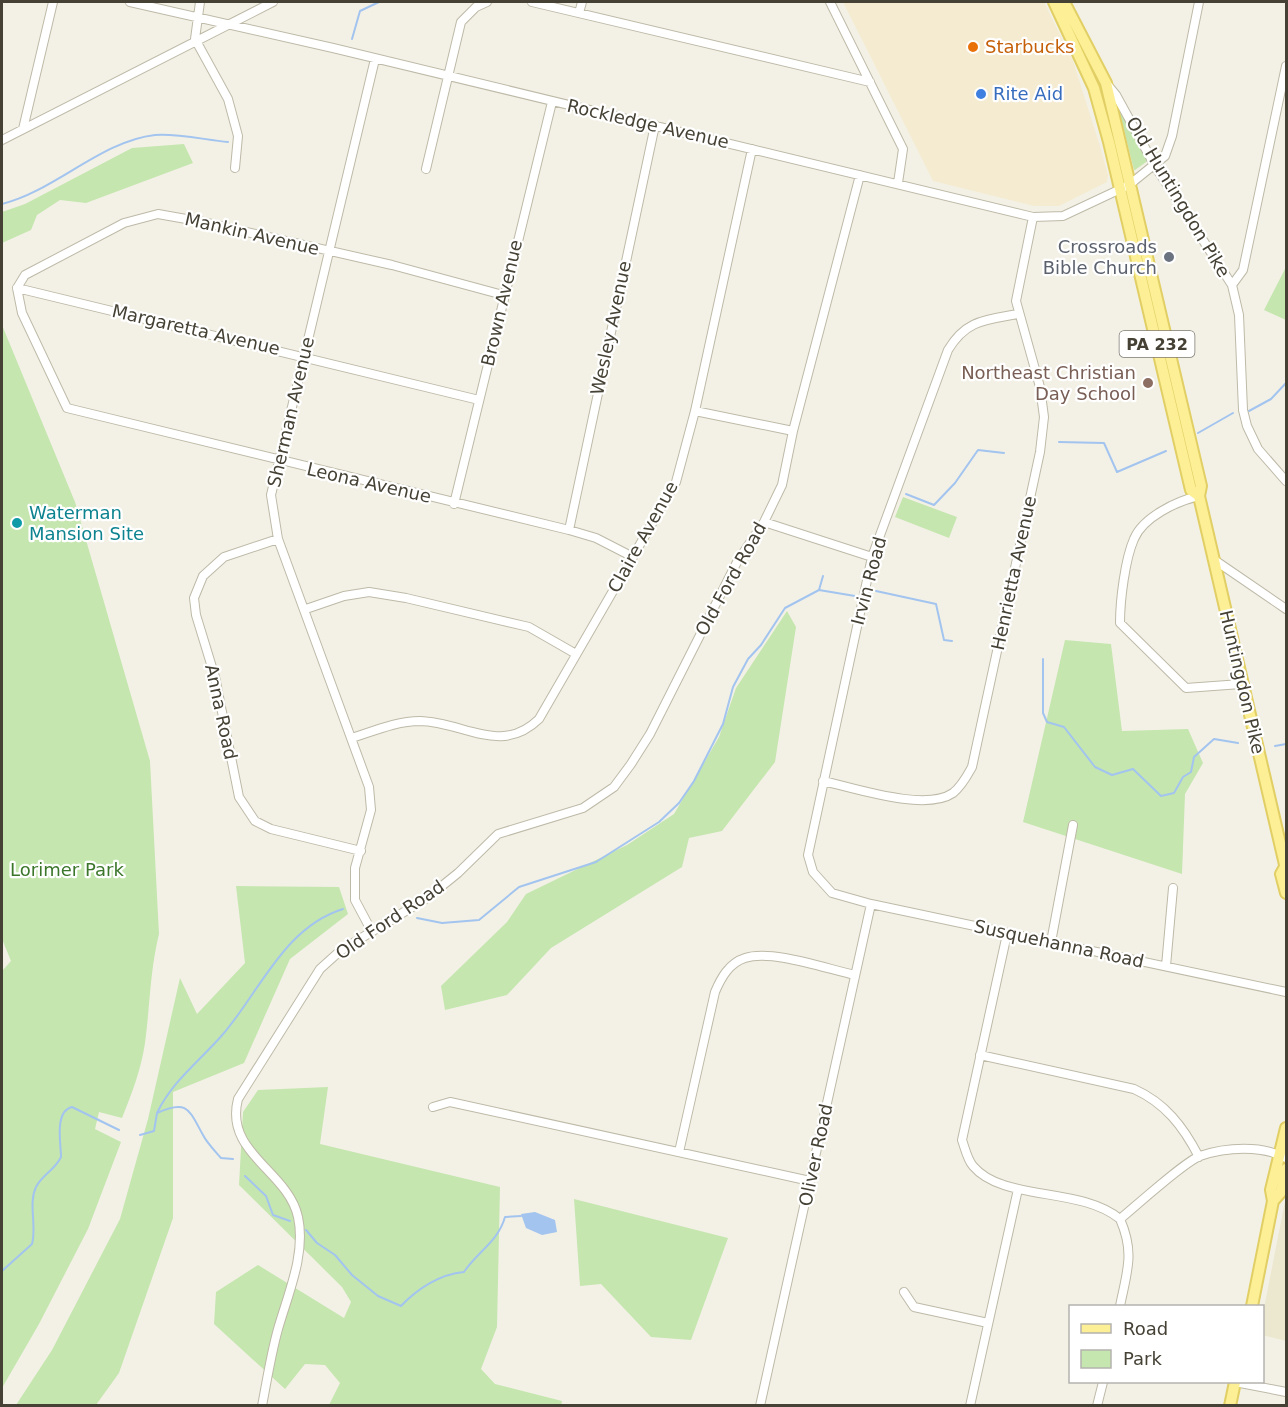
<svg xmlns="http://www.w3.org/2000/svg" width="1288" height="1407" viewBox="0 0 1288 1407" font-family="'DejaVu Sans',sans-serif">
  <rect width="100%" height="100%" fill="#f3f1e6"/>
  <path fill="#f4ebd1" d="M843,2H1044L1073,61L1100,146L1108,175L1107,182L1059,206H1034L933,181Z"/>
  <path fill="#ece8d0" d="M1286,1196V1341L1262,1335L1263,1313Z"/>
  <path fill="#c5e6af" d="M1117,103L1149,160L1135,170H1134Z
    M184,144L193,163L86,203L60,200L37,215L31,230L2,243V212L25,204L132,148Z
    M1286,267V320L1264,310Z
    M2,325L75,502L150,761L159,934C150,970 150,1006 145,1043C141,1070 132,1093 122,1118L99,1112L95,1129L121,1142L88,1229L39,1324L2,1388V971L11,961L2,939Z
    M903,497L957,517L949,538L895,517Z
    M787,611L796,627L775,762L722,831L689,838L682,867L551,948L507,995L445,1010L441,986L507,922L526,894L627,845L674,814L719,737L736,688Z
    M1065,640L1111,644L1122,731L1188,729L1203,763L1185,794L1182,874L1023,822Z
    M236,886L339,887L348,914L290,959L244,1063L173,1092V1218L119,1373L96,1405H16L52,1350L120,1219L148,1119L180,978L197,1014L245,963Z
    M328,1087L320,1144L500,1187L497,1327L481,1369L495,1384L562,1401L561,1406L329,1405L340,1383L325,1365L305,1364L285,1389L214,1324L216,1292L258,1265L344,1318L351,1302L342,1287L239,1185L243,1112L258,1090Z
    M574,1199L728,1238L691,1340L651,1337L601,1284L580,1286Z"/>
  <path fill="#a2c4ef" d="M535,1212L555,1220L557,1232L542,1235L526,1228L521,1214Z"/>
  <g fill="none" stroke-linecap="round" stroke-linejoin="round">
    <path stroke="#a2c4ef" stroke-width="2" d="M352,39L360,11L379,2
      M2,204C55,191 101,141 155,135C176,133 206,140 228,142
      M1249,411L1271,399L1286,383
      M1198,433L1233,413
      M1059,442L1104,443L1117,472L1166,451
      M906,494L934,505L955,483L978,450L1004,453
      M819,590L823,576
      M876,591L936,604L944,640L952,641
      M1043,659V713L1047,722L1064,727L1095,767L1112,775L1133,769L1161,796L1174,793L1183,777L1191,772L1194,757L1214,739L1238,743
      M1275,746L1286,744
      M417,918L442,923L479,920L519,887L596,862L659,822L679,803L694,781L723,724L733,687L748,659L761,645L785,608L819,590L855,596
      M157,1113C173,1080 201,1060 224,1033C261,989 285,927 343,909
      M157,1113C188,1099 189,1110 203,1135C207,1143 215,1151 221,1158L233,1159
      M140,1135L154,1131L157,1113
      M245,1176L266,1196L273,1215L290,1221
      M306,1230L317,1243L335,1255L352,1275L378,1296L401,1306C417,1289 440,1274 464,1272C477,1252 498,1242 505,1217L521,1216
      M2,1271L32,1244C37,1226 28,1204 36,1187C42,1175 55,1170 61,1157C61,1144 54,1111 72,1107L119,1130"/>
    <defs>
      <path id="minor" d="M130,2L333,48L1033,217L1063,216L1129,185L1165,156L1172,136L1199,2
        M200,2L195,39L228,99L238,136L235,168
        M532,2L870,82
        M830,2L903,149L898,183
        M579,13L582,2
        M1107,84L1116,95L1155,166L1232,285L1239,315L1243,410L1247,426L1258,449L1286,481
        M23,129L53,2
        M2,140L273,2
        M426,169L461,22L476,7L487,2
        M1232,285L1243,270L1286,66
        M17,288L22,313L67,408L569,530L596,538L633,557
        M17,288L25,275L124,223L158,214L203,222L392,265L503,295
        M17,288L479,400
        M1018,314C985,320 966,320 948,350L872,557L808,855L813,872L832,893L871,904L1286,992
        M695,411L793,431
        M1199,496C1177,501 1143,517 1134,539C1125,559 1120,601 1120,623L1186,688L1241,684
        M454,504L552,102
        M764,522L872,557
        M569,530L655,125
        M278,539L224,557L203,576L194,598L196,615L215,677L239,797L255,821L271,829L361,851
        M1213,559L1286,609
        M306,609L344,596L369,592L406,598L529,627L576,654
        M352,738C374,731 397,721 420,721C464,722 501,756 539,719L676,482L695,411L752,149
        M823,781C855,788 925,812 953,793C962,786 967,776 972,767L1040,452L1044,417L1040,387L1016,301L1033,217
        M371,930L355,900V868L371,810L369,787L278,539L271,495L375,59
        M1007,934L962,1140C965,1148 967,1159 973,1166C1003,1202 1080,1186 1120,1219C1136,1206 1184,1162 1200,1156C1226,1147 1262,1145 1286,1158
        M1051,942L1073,825
        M1166,966L1173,888
        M980,1055L1134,1089C1165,1103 1183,1126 1199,1157
        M433,1107L450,1102L810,1181
        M679,1152L715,992C721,978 729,963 745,958C771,949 827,969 855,975
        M904,1292L914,1307L988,1323
        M1120,1306C1127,1271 1135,1253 1120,1219
        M1235,1382L1286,1392
        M262,1406C267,1380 271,1354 278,1329C288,1294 306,1254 298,1217C288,1171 224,1153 238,1099L320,969L340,951L427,898L458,873L498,834L583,808L614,787L631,764L650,734L737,562L764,522L782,485L793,431L860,175
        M760,1406L871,904
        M970,1406L1018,1189
        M1097,1406L1103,1382"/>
      <path id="major" d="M1054,2L1094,88L1109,142L1191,490L1199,496
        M1064,2L1106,83L1201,486L1199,496L1286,869
        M1285,867L1281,874L1286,893
        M1273,1201L1281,1192L1286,1169
        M1252,1306L1273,1201L1271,1190L1286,1128
        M1230,1406L1235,1382"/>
    </defs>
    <use href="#minor" stroke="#bebaa8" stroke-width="10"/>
    <use href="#major" stroke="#e1cf65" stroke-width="14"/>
    <use href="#minor" stroke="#fff" stroke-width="8"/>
    <use href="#major" stroke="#fcef95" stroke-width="10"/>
  </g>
  <circle fill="#e8710a" stroke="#fff" stroke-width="2" cx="973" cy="47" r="6"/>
  <circle fill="#3f7fe0" stroke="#fff" stroke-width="2" cx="981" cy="94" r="6"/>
  <circle fill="#6b7280" stroke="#fff" stroke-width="2" cx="1169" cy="257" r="6"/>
  <circle fill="#8d6e63" stroke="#fff" stroke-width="2" cx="1148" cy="383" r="6"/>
  <circle fill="#0f9aa8" stroke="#fff" stroke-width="2" cx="17" cy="523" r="6"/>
  <g text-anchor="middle" stroke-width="4.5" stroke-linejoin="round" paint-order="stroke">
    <rect fill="#fff" stroke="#7d7a72" stroke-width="1.5" x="1119.5" y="331" width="75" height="26" rx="4.5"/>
    <g font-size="16" font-weight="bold" fill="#454135">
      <text x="1157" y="350">PA 232</text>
    </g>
    <g font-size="18" fill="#c56008" stroke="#fff" text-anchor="start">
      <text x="985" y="53">Starbucks</text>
    </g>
    <g font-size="18" fill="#366cbe" stroke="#fff" text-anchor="start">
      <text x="993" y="100">Rite Aid</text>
    </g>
    <g font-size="18" fill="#454135" stroke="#fff">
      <text transform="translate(648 124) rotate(13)" y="6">Rockledge Avenue</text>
      <text transform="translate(1178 197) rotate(59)" y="6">Old Huntingdon Pike</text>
      <text transform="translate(252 234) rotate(13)" y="6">Mankin Avenue</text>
      <text transform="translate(502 303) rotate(-77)" y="6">Brown Avenue</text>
      <text transform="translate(611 328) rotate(-78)" y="6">Wesley Avenue</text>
      <text transform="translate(196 330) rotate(13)" y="6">Margaretta Avenue</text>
      <text transform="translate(291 412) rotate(-77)" y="6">Sherman Avenue</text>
      <text transform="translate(369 483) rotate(13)" y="6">Leona Avenue</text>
      <text transform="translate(643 537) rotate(-61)" y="6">Claire Avenue</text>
      <text transform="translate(1014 573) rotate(-78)" y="6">Henrietta Avenue</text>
      <text transform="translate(731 579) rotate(-61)" y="6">Old Ford Road</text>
      <text transform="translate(869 581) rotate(-75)" y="6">Irvin Road</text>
      <text transform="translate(1242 682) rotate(77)" y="6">Huntingdon Pike</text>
      <text transform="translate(221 712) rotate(78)" y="6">Anna Road</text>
      <text transform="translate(390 920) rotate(-34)" y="6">Old Ford Road</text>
      <text transform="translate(1059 944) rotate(12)" y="6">Susquehanna Road</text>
      <text transform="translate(816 1155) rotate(-78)" y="6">Oliver Road</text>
    </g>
    <g font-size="18" fill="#5b616d" stroke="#fff" text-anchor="end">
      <text x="1157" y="253">Crossroads<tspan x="1157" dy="21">Bible Church</tspan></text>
    </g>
    <g font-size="18" fill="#785e54" stroke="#fff" text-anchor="end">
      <text x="1136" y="379">Northeast Christian<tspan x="1136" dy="21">Day School</tspan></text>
    </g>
    <g font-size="18" fill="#0d838f" stroke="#fff" text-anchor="start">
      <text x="29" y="519">Waterman<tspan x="29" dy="21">Mansion Site</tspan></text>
    </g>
    <g font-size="18" fill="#3b762a" stroke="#fff">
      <text x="67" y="876">Lorimer Park</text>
    </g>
  </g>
  <rect width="1288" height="1407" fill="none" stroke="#454135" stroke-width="6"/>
  <rect x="1069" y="1305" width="195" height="78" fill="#ffffff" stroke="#b5b3ae" stroke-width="1.5"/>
  <rect x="1081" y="1324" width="30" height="9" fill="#fcef95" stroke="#b5b3ae" stroke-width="1.5"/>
  <text x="1123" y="1335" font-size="18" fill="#454135">Road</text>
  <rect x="1081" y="1350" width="30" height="18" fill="#c5e6af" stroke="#b5b3ae" stroke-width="1.5"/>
  <text x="1123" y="1365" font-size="18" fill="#454135">Park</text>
</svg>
